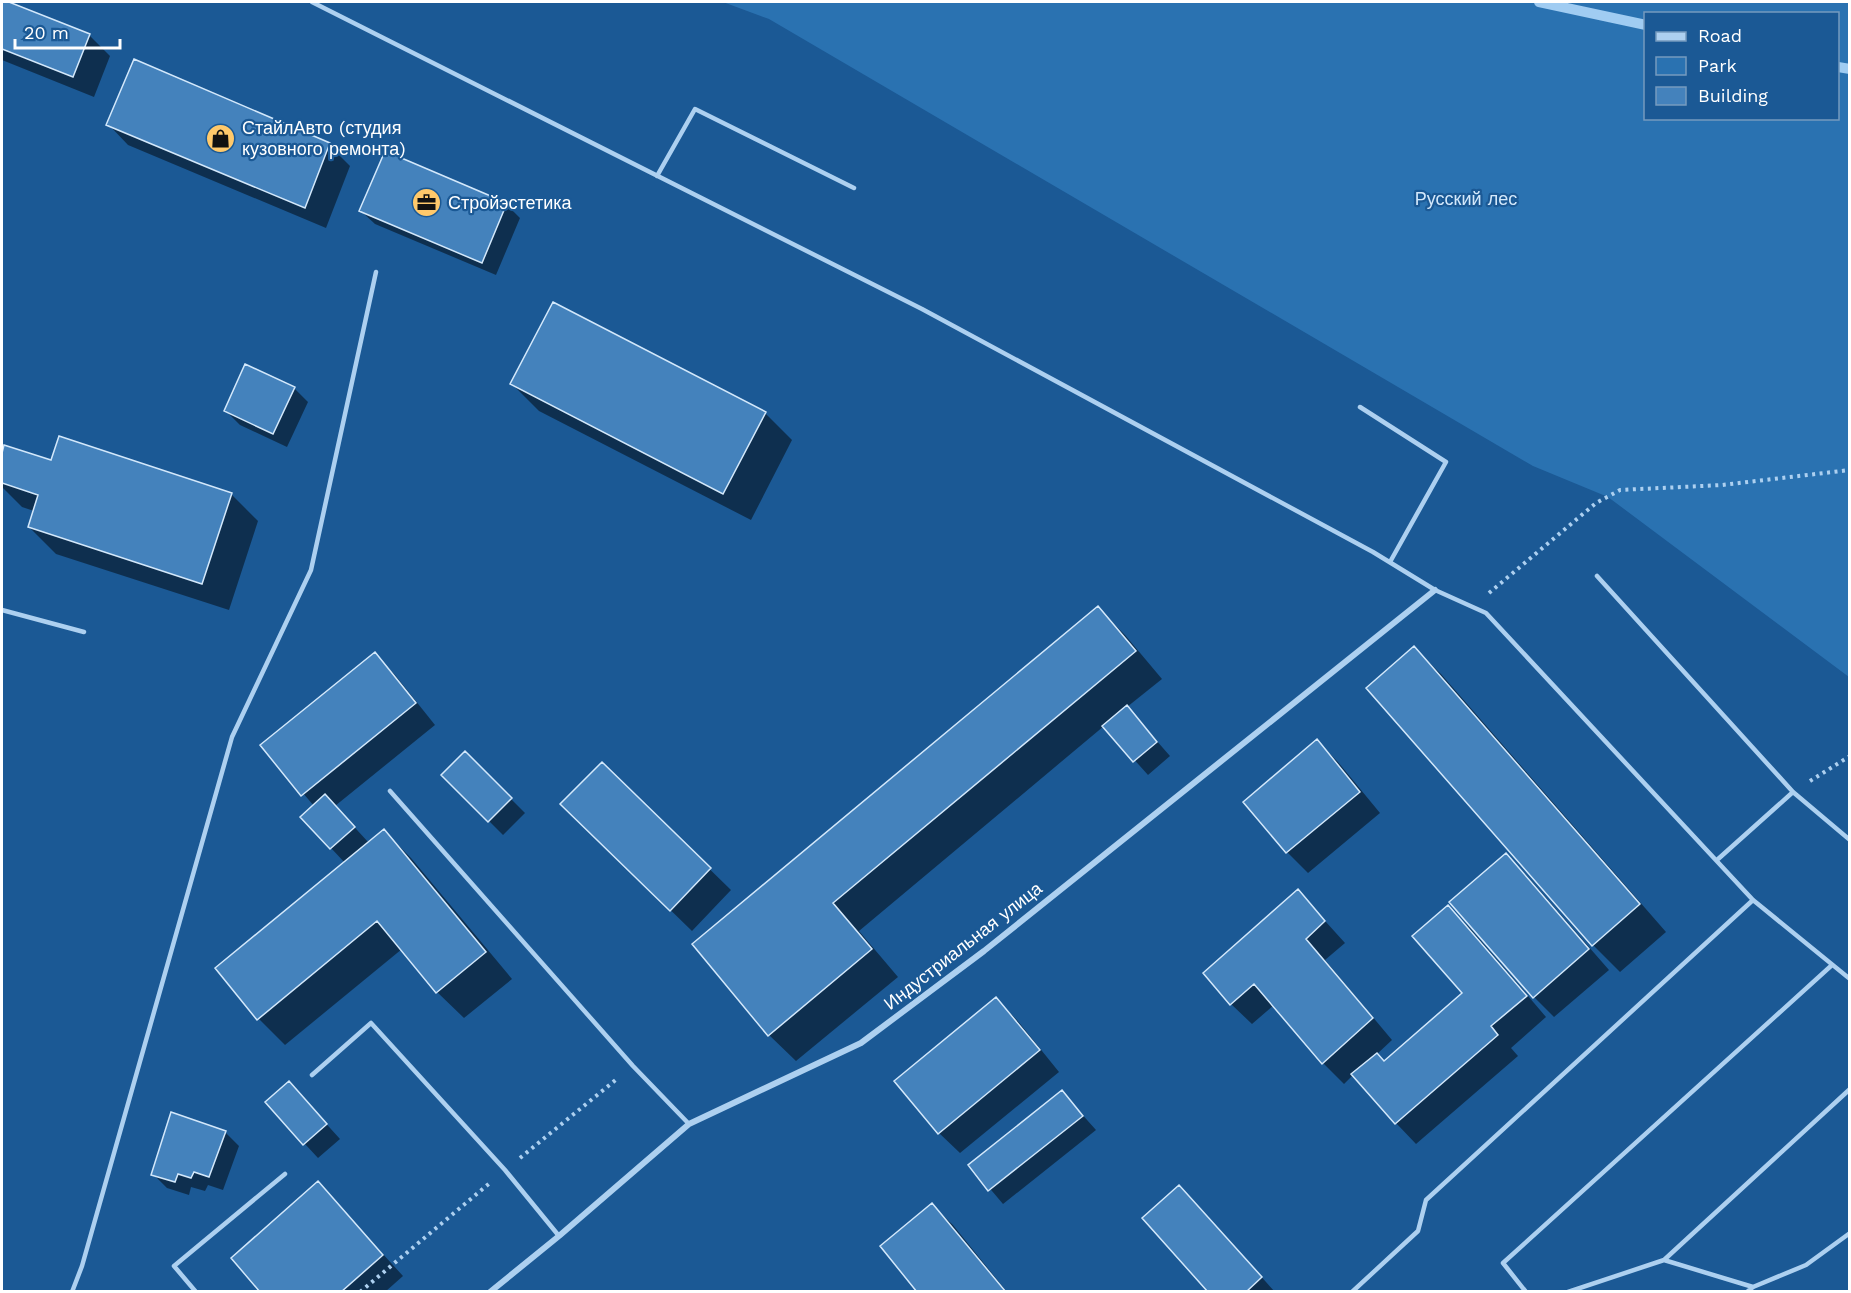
<svg xmlns="http://www.w3.org/2000/svg" width="1851" height="1293" viewBox="0 0 1851 1293" font-family="'Work Sans',sans-serif">
  <rect width="100%" height="100%" fill="#1b5995"/>
  <path fill="#2a72b1" fill-rule="evenodd" d="M723,2H1849V677L1608,497L1533,466L769,19ZM1646,14H1838V118H1646Z"/>
  <path fill="#0007" d="M2,2L89,35L110,56L94,97L2,60Z
    M108,124L329,145L350,166L326,228L128,145Z
    M506,204L520,218L496,275L375,224L361,211Z
    M512,384L765,413L792,440L751,520L539,411Z
    M294,388L308,402L287,447L240,425L226,411Z
    M5,447L52,462L231,494L258,521L229,610L56,554L29,527L34,511L22,507L2,487V458Z
    M1098,608L1125,635L1162,679L1127,707L1170,756L1148,775L1104,726L859,931L898,977L796,1061L769,1035L694,945Z
    M1414,648L1441,674L1666,932L1620,972L1593,945L1368,688Z
    M374,654L395,675L435,725L335,806L369,843L384,831L411,858L512,979L464,1018L437,992L402,949L285,1045L259,1019L345,863L331,848L314,806L262,745Z
    M1317,741L1338,762L1380,813L1308,873L1287,852Z
    M465,753L525,813L503,835L443,775Z
    M602,764L731,890L692,931L583,825Z
    M1505,855L1526,875L1609,970L1554,1017L1534,997Z
    M1298,891L1345,943L1325,960L1392,1040L1376,1055L1384,1063L1464,994L1448,907L1469,927L1546,1017L1511,1048L1518,1056L1416,1144L1396,1123L1354,1074L1344,1084L1323,1063L1274,1005L1252,1024L1231,1004Z
    M996,999L1017,1020L1059,1072L960,1153L939,1133Z
    M1062,1092L1096,1130L1003,1204L970,1165Z
    M302,1097L340,1139L318,1158L267,1103Z
    M225,1132L239,1146L223,1190L208,1185L205,1191L191,1187L189,1195L167,1188L153,1174Z
    M318,1183L403,1276L385,1292H262Z
    M1179,1187L1200,1208L1275,1292H1210Z
    M932,1205L953,1225L1007,1292H919Z"/>
  <g fill="none" stroke-linecap="round" stroke-linejoin="round">
    <path stroke="#a0ccf2" stroke-width="10" d="M1539,2L1646,25
      M1838,67L1850,69"/>
  </g>
  <path fill="#4482bc" stroke="#d3e8fb" stroke-width="1.5" d="M2,2H9L90,34L73,77L2,49Z
    M134,59L330,143L305,208L106,125Z
    M385,151L507,203L482,263L359,211Z
    M553,302L766,412L723,494L510,384Z
    M245,364L295,387L273,434L224,411Z
    M59,436L232,493L202,584L28,527L38,495L2,483V453L4,445L51,460Z
    M1098,606L1136,651L833,903L872,949L768,1036L692,944Z
    M1414,646L1640,904L1592,946L1366,688Z
    M375,652L416,703L301,796L260,745Z
    M1127,705L1157,742L1133,762L1102,726Z
    M1317,739L1360,792L1286,853L1243,802Z
    M465,751L512,798L488,822L441,775Z
    M602,762L711,868L670,911L560,804Z
    M325,794L355,827L330,849L300,817Z
    M384,829L486,952L436,993L377,921L257,1020L215,968Z
    M1506,853L1589,949L1533,998L1449,902Z
    M1298,889L1325,921L1306,939L1373,1018L1322,1064L1254,984L1230,1005L1203,973Z
    M1448,905L1527,996L1491,1026L1498,1035L1395,1124L1351,1074L1377,1053L1384,1061L1462,993L1412,936Z
    M996,997L1040,1050L938,1134L894,1081Z
    M289,1081L327,1124L303,1145L265,1102Z
    M1062,1090L1083,1116L988,1191L968,1165Z
    M171,1112L226,1131L209,1177L194,1172L191,1178L178,1174L175,1182L151,1175Z
    M318,1181L383,1255L341,1292H260L231,1258Z
    M1179,1185L1262,1277L1246,1292H1208L1142,1218Z
    M932,1203L1006,1292H917L880,1246Z"/>
  <g fill="none" stroke-linecap="round" stroke-linejoin="round">
    <path stroke="#add0f0" stroke-width="4" stroke-dasharray="3 4.5" stroke-linecap="butt" d="M1489,593L1596,503L1620,490L1722,485L1850,470
      M1810,781L1850,756
      M520,1158L618,1078
      M360,1292L491,1182"/>
    <path stroke="#add0f0" stroke-width="4.5" d="M312,2L922,309L1373,552L1435,590L1486,613L1753,900L1850,979
      M657,176L695,109L854,188
      M1360,407L1446,462L1390,562
      M1597,576L1793,792L1850,840
      M2,610L84,632
      M390,791L633,1066L689,1124
      M1717,860L1793,792
      M312,1075L371,1023L505,1170L559,1236
      M1664,1260L1850,1089
      M72,1292L82,1266L232,737L311,570L376,272
      M196,1292L174,1266L285,1174
      M1352,1292L1418,1231L1426,1200L1753,900
      M1526,1292L1503,1263L1832,965
      M1568,1292L1664,1260L1753,1287
      M1747,1292L1753,1287L1806,1265L1850,1233"/>
    <path stroke="#add0f0" stroke-width="6" d="M490,1292L559,1236L689,1124L861,1043L984,951L1435,590"/>
  </g>
  <defs>
    <symbol id="shop-disc" viewBox="-11 -11 22 22"><circle r="9.5" fill="#ffc96b" stroke="#1b5995"/><path d="M-5-2.5h2.3a2.7 3.5 0 0 1 5.4 0H5L5.5 6h-11ZM-1.5-2.5h3a1.5 2.3 0 0 0-3 0Z" fill="#111"/></symbol>
    <symbol id="office-disc" viewBox="-11 -11 22 22"><circle r="9.5" fill="#ffc96b" stroke="#1b5995"/><path d="M-6-3h4V-5.5h4V-3h4V5H-6ZM-1-4.5V-3h2v-1.5ZM-6 0V1H6V0Z" fill="#111"/></symbol>
  </defs>
  <g fill-rule="evenodd">
    <use href="#shop-disc" x="204" y="122" width="33" height="33"/>
    <use href="#office-disc" x="410" y="186" width="33" height="33"/>
  </g>
  <g text-anchor="middle" stroke-width="4.5" stroke-linejoin="round" paint-order="stroke">
    <g font-size="18" fill="#fff" stroke="#1b5995" text-anchor="start">
      <text x="242" y="134">СтайлАвто (студия<tspan x="242" dy="21">кузовного ремонта)</tspan></text>
      <text x="448" y="209">Стройэстетика</text>
    </g>
    <g font-size="18" fill="#d3e8fb" stroke="#1b5995">
      <text x="1466" y="205">Русский лес</text>
    </g>
    <g font-size="18" fill="#fff" stroke="#1b5995">
      <text transform="translate(963 946) rotate(-38)" y="6">Индустриальная улица</text>
    </g>
  </g>
  <rect width="1851" height="1293" fill="none" stroke="#ffffff" stroke-width="6"/>
  <rect x="1644" y="12" width="195" height="108" fill="#1b5995" stroke="#769bbf" stroke-width="1.5"/>
  <rect x="1656" y="32" width="30" height="9" fill="#add0f0" stroke="#769bbf" stroke-width="1.5"/>
  <text x="1698" y="42" font-size="18" fill="#ffffff">Road</text>
  <rect x="1656" y="57" width="30" height="18" fill="#2a72b1" stroke="#769bbf" stroke-width="1.5"/>
  <text x="1698" y="72" font-size="18" fill="#ffffff">Park</text>
  <rect x="1656" y="87" width="30" height="18" fill="#4482bc" stroke="#769bbf" stroke-width="1.5"/>
  <text x="1698" y="102" font-size="18" fill="#ffffff">Building</text>
  <path d="M15 39v9h105v-9" fill="none" stroke="#ffffff" stroke-width="3"/>
  <text x="24" y="39" font-size="18" fill="#ffffff" stroke="#1b5995" stroke-width="4.5" paint-order="stroke">20 m</text>
</svg>
